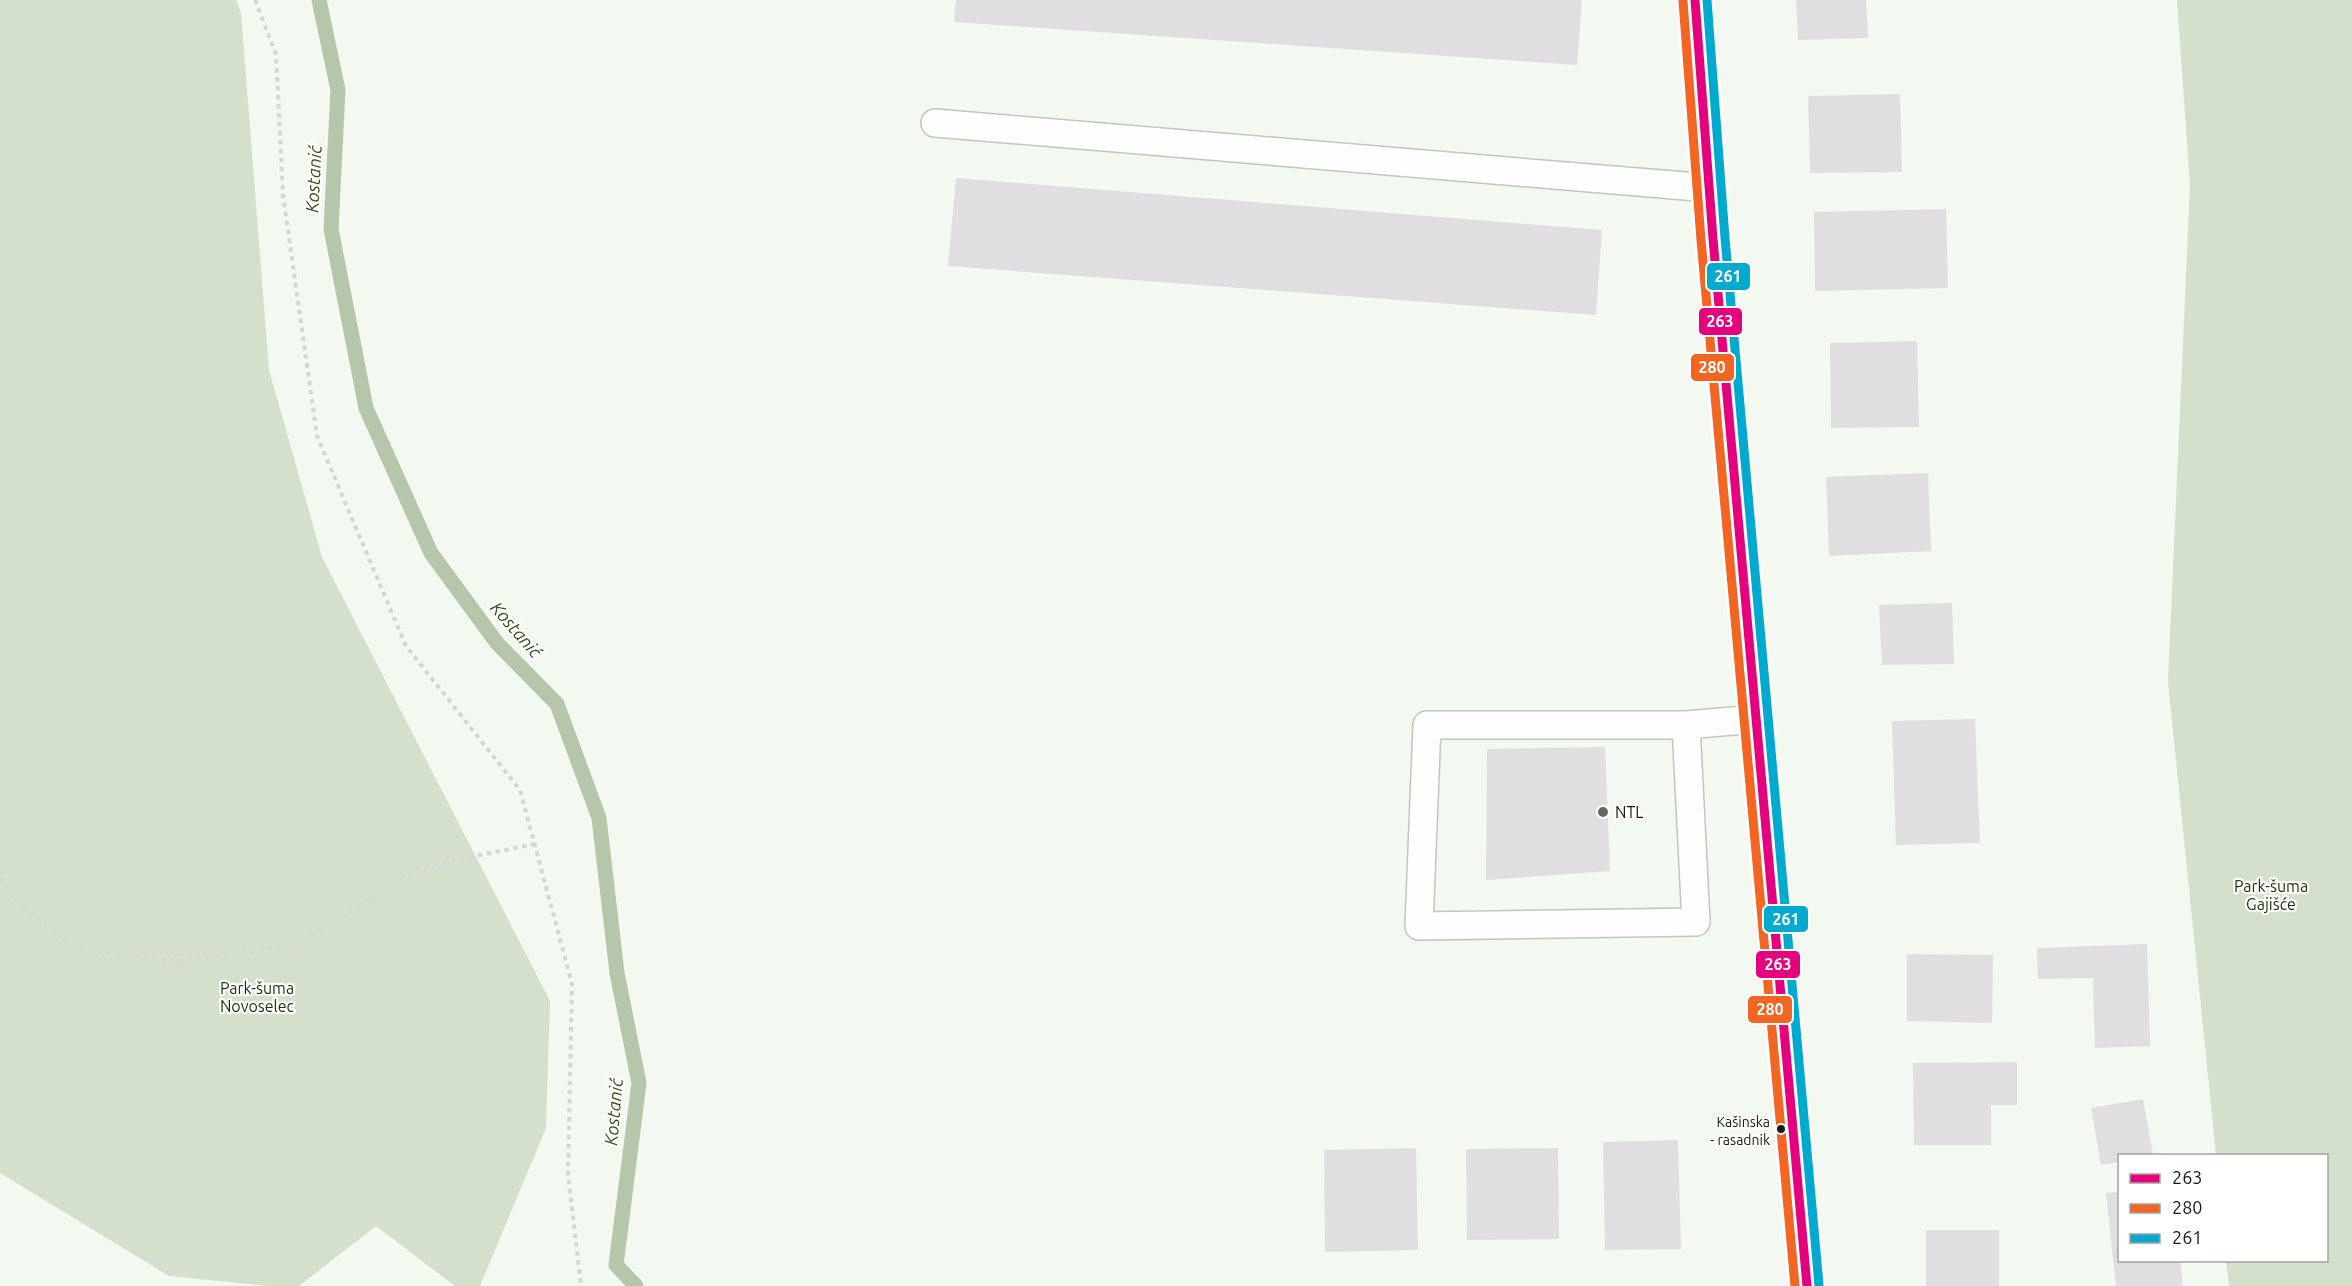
<svg xmlns="http://www.w3.org/2000/svg" width="2352" height="1286" viewBox="0 0 2352 1286" font-family="Ubuntu,sans-serif">
  <rect width="100%" height="100%" fill="#f3f8f0"/>
  <path fill="#d4e0cb" d="M0,0H236L241,13L269,370L322,557L550,1001L546,1128L480,1286H455L376,1226L299,1286H268L169,1276L0,1173Z
    M2177,0H2352V1286H2229L2226,1261L2326,1260V1156L2216,1155L2168,681L2190,185Z"/>
  <g fill="none" stroke-linecap="round" stroke-linejoin="round">
    <path stroke="#b6c6aa" stroke-width="15" d="M319,0L338,90L331,229L366,408L431,553L497,643L557,704L599,818L617,973L639,1083L616,1265L636,1286"/>
  </g>
  <path fill="#e0dee1" d="M956,0H1582L1577,65L954,22Z
    M1796,0H1866L1868,38L1798,40Z
    M1900,94L1902,172L1810,173L1808,96Z
    M956,178L1602,230L1596,315L948,266Z
    M1946,209L1948,288L1815,291L1814,212Z
    M1917,341L1919,427L1831,428L1830,343Z
    M1928,473L1931,551L1829,556L1826,477Z
    M1952,603L1954,664L1882,665L1879,605Z
    M1975,719L1980,843L1896,845L1892,721Z
    M1605,747L1610,871L1486,880L1487,749Z
    M2147,944L2150,1046L2095,1048L2093,978L2038,979L2037,948Z
    M1907,954L1993,955L1992,1023L1907,1021Z
    M2017,1062V1105H1991V1145H1914L1913,1063Z
    M2143,1099L2153,1155H2120V1162L2101,1165L2091,1108Z
    M1678,1140L1681,1249L1605,1250L1603,1142Z
    M1416,1148L1418,1250L1325,1252L1324,1150Z
    M1558,1148L1559,1239L1467,1240L1466,1149Z
    M2120,1192V1260H2180L2183,1286H2116L2106,1193Z
    M1926,1230H1999V1286H1926Z"/>
  <g fill="none" stroke-linecap="round" stroke-linejoin="round">
    <defs>
      <path id="lane" d="M935,123L1709,188
        M1686,725L1696,922L1419,926L1427,725H1686L1756,719"/>
      <path id="secondary" d="M1695,0L1713,239L1807,1286"/>
    </defs>
    <use href="#lane" stroke="#c2c5c0" stroke-width="30"/>
    <use href="#secondary" stroke="#c2c5c0" stroke-width="36"/>
    <path stroke="#d5d7d4" stroke-width="4" stroke-dasharray="4.5 4.5" stroke-linecap="butt" d="M255,0L276,54L283,195L317,436L406,646L520,790L572,984L568,1173L581,1286
      M0,879L15,899L77,949L176,961L295,945L419,867L535,844"/>
    <use href="#lane" stroke="#fdfefd" stroke-width="27"/>
    <use href="#secondary" stroke="#fdfefd" stroke-width="33"/>
    <defs>
      <path id="bus-1" d="M1695,0L1713,239L1807,1286"/>
      <path id="bus-2" d="M1683,1L1701,240L1795,1286"/>
      <path id="bus-3" d="M1707,0L1725,238L1819,1285"/>
    </defs>
    <use href="#bus-1" stroke="#fff" stroke-width="14"/>
    <use href="#bus-2" stroke="#fff" stroke-width="14"/>
    <use href="#bus-3" stroke="#fff" stroke-width="14"/>
    <use href="#bus-1" stroke="#e5007d" stroke-width="9"/>
    <use href="#bus-2" stroke="#f26522" stroke-width="9"/>
    <use href="#bus-3" stroke="#00a9ce" stroke-width="9"/>
  </g>
  <circle fill="#646862" stroke="#fff" stroke-width="2" cx="1603" cy="812" r="6"/>
  <circle fill="#171a15" stroke="#fff" stroke-width="2" cx="1781" cy="1129" r="5"/>
  <g text-anchor="middle" stroke-width="4.5" stroke-linejoin="round" paint-order="stroke">
    <g font-size="14" fill="#171a15" stroke="#fff" text-anchor="end">
      <text x="1770" y="1127">Kašinska<tspan x="1770" dy="18">- rasadnik</tspan></text>
    </g>
    <g font-size="16" fill="#171a15" stroke="#fff" text-anchor="start">
      <text x="1615" y="818">NTL</text>
    </g>
    <g font-size="16" fill="#1d3108" stroke="#fff">
      <text x="2271" y="892">Park-šuma<tspan x="2271" dy="18">Gajišće</tspan></text>
      <text x="257" y="994">Park-šuma<tspan x="257" dy="18">Novoselec</tspan></text>
    </g>
    <g font-size="18" font-style="italic" fill="#344f1a" stroke="#fff">
      <text transform="translate(314 179) rotate(-87)" y="6">Kostanić</text>
      <text transform="translate(516 630) rotate(49)" y="6">Kostanić</text>
      <text transform="translate(614 1112) rotate(-85)" y="6">Kostanić</text>
    </g>
  </g>
  <g stroke="#fff" stroke-width="2">
    <rect x="1706" y="262" width="45" height="29" rx="6" fill="#00a9ce"/>
    <rect x="1698" y="307" width="45" height="29" rx="6" fill="#e5007d"/>
    <rect x="1690" y="353" width="45" height="29" rx="6" fill="#f26522"/>
    <rect x="1763" y="905" width="46" height="28" rx="6" fill="#00a9ce"/>
    <rect x="1755" y="950" width="46" height="29" rx="6" fill="#e5007d"/>
    <rect x="1747" y="995" width="46" height="29" rx="6" fill="#f26522"/>
  </g>
  <g font-size="16" text-anchor="middle" font-weight="bold" fill="#fff">
    <text x="1728" y="282">261</text>
    <text x="1720" y="327">263</text>
    <text x="1712" y="373">280</text>
    <text x="1786" y="925">261</text>
    <text x="1778" y="970">263</text>
    <text x="1770" y="1015">280</text>
  </g>
  <rect x="2118" y="1154" width="210" height="108" fill="#ffffff" stroke="#a2a3a1" stroke-width="1.5"/>
  <rect x="2130" y="1174" width="30" height="9" fill="#e5007d" stroke="#a2a3a1" stroke-width="1.5"/>
  <text x="2172" y="1184" font-size="18" fill="#171a15">263</text>
  <rect x="2130" y="1204" width="30" height="9" fill="#f26522" stroke="#a2a3a1" stroke-width="1.5"/>
  <text x="2172" y="1214" font-size="18" fill="#171a15">280</text>
  <rect x="2130" y="1234" width="30" height="9" fill="#00a9ce" stroke="#a2a3a1" stroke-width="1.5"/>
  <text x="2172" y="1244" font-size="18" fill="#171a15">261</text>
</svg>
